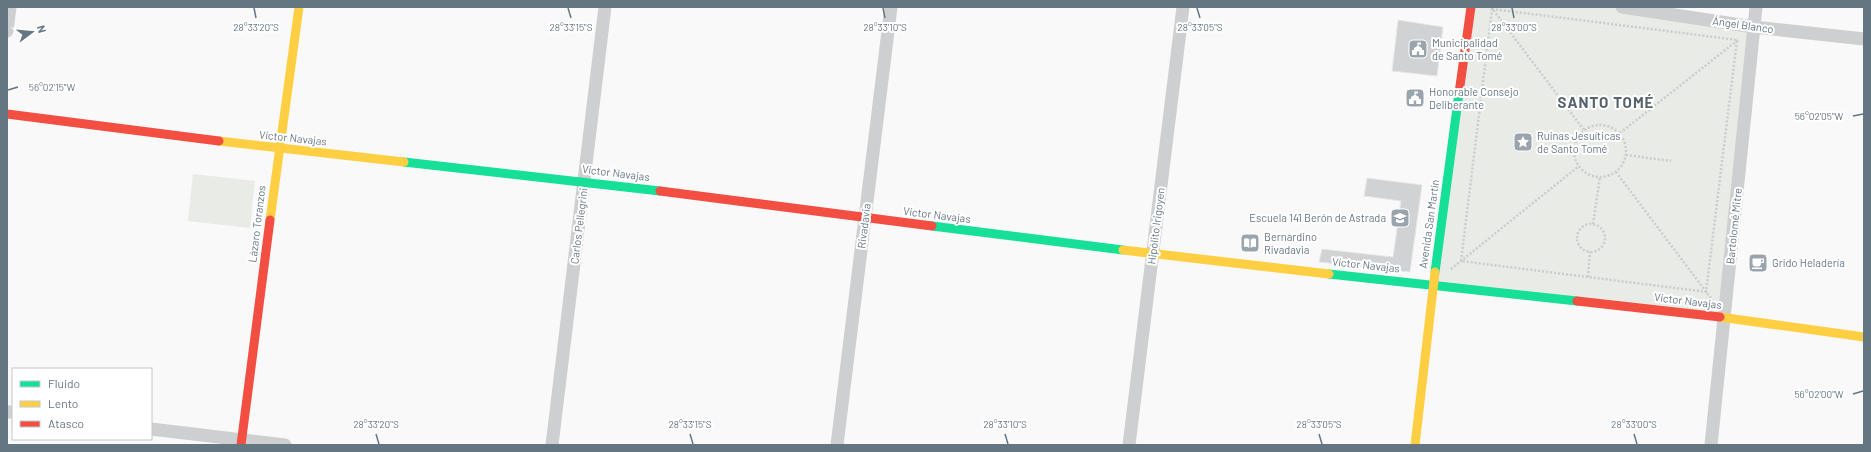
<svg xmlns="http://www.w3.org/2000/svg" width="1871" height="452" viewBox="0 0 1871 452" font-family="Barlow,sans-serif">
  <rect width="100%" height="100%" fill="#f9f9f9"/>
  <path fill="#e8ebe6" d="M1471,7H1622L1754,27L1725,318L1433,284Z
    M193,174L255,181L250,228L188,221Z"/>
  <path fill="#d0d2d3" stroke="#e8e8e8" d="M1398,20L1443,27L1437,76L1392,71Z
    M1367,178L1422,185L1410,272L1319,262L1322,249L1393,257L1401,201L1364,196Z"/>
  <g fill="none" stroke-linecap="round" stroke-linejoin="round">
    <path stroke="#cbcccd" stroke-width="2.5" stroke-dasharray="2 2" stroke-linecap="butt" d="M1491,7L1584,130
      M1492,9L1737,40L1706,292L1461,261Z
      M1574 151a26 26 0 1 1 52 0a26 26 0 1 1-52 0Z
      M1620,133L1738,40
      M1626,155L1671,161
      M1616,172L1713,301
      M1593,224L1600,177
      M1577 238a14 14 0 1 1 28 0a14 14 0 1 1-28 0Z
      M1451,269L1579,166
      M1588,277L1590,252"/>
    <path stroke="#cecfd0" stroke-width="13" d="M1622,7L1754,27L1864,39
      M7,31L10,7
      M7,412H13
      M151,429L285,445
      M552,445L605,7
      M837,445L891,7
      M1129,445L1183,7
      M1711,445L1756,7"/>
    <path stroke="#16e098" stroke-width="9" d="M404,162L660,191
      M932,226L1123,250
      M1435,272L1459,93
      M1329,274L1577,301"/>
    <path stroke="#ffcf43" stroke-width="9" d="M219,141L404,162
      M270,220L299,7
      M1123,250L1329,274
      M1720,317L1864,337
      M1415,445L1435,272"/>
    <path stroke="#f24e42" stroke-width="9" d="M1459,93L1471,7
      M7,114L219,141
      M660,191L932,226
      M1577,301L1720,317
      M241,445L270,220"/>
  </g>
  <path fill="none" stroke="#657683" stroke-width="1.5" d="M254,8L256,18M568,8L571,18M883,8L885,18M1197,8L1200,18M1512,8L1514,18M8,90L18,87M1853,116L1863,114M1853,394L1863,391M376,434L379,444M690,434L693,444M1005,434L1008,444M1319,434L1322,444M1634,434L1637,444"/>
  <defs>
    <symbol id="civic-square" viewBox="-11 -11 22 22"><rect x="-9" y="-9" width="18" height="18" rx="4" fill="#99a4ac" stroke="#fff"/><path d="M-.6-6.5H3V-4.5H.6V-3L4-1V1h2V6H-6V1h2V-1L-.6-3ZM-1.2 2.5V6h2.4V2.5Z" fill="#fff"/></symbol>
    <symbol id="sight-square" viewBox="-11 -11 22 22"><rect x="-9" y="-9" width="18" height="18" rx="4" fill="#99a4ac" stroke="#fff"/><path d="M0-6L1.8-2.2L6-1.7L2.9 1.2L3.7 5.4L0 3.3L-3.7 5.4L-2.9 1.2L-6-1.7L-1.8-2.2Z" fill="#fff"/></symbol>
    <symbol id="school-square" viewBox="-11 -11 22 22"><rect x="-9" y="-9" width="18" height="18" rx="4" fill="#99a4ac" stroke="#fff"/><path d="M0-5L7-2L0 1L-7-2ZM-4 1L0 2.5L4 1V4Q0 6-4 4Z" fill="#fff"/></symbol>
    <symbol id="library-square" viewBox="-11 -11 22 22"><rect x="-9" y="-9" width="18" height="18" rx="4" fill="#99a4ac" stroke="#fff"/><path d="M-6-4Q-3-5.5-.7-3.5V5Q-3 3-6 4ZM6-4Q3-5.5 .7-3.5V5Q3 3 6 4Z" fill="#fff"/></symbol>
    <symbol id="cafe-square" viewBox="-11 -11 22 22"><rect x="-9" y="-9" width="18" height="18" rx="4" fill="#99a4ac" stroke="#fff"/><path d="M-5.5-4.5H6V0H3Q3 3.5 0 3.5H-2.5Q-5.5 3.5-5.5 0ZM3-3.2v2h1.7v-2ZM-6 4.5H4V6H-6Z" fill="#fff"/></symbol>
  </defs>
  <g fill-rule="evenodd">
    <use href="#civic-square" x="1407" y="38" width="22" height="22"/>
    <use href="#civic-square" x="1404" y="87" width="22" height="22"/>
    <use href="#sight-square" x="1512" y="131" width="22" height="22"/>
    <use href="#school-square" x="1389" y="207" width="22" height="22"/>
    <use href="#library-square" x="1239" y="232" width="22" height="22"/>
    <use href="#cafe-square" x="1747" y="252" width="22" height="22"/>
  </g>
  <g text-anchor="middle" stroke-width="4" stroke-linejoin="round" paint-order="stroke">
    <g font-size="11" fill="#657683" stroke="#fff">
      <text transform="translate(1743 25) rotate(8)" y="4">Ángel Blanco</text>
      <text transform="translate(293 138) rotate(6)" y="4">Víctor Navajas</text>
      <text transform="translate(616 173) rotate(7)" y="4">Víctor Navajas</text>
      <text transform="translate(937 215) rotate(7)" y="4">Víctor Navajas</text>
      <text transform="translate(257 224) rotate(-83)" y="4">Lázaro Toranzos</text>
      <text transform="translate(1429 224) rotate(-82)" y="4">Avenida San Martín</text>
      <text transform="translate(579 226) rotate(-83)" y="4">Carlos Pellegrini</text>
      <text transform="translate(864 226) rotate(-83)" y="4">Rivadavia</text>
      <text transform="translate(1156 226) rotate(-83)" y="4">Hipólito Irigoyen</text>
      <text transform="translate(1734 226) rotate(-84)" y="4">Bartolomé Mitre</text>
      <text transform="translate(1366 265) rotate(6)" y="4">Víctor Navajas</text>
      <text transform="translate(1688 301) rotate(7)" y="4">Víctor Navajas</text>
    </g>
    <g font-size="11" fill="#657683" stroke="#fff" text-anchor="start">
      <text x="1432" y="47">Municipalidad<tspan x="1432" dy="13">de Santo Tomé</tspan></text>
      <text x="1429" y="96">Honorable Consejo<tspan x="1429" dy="13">Deliberante</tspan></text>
      <text x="1537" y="140">Ruinas Jesuíticas<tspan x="1537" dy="13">de Santo Tomé</tspan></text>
      <text x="1386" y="222" text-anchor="end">Escuela 141 Berón de Astrada</text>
      <text x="1264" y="241">Bernardino<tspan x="1264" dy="13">Rivadavia</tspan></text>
      <text x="1772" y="267">Grido Heladería</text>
    </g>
    <g font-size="15" font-weight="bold" letter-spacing="1" fill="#57646e" stroke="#fff">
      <text x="1606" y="108">SANTO TOMÉ</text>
    </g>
  </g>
  <g font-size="10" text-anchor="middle" fill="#657683" stroke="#fff" stroke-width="4" stroke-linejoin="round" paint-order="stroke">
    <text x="256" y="31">28°33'20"S</text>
    <text x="571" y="31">28°33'15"S</text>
    <text x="885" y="31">28°33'10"S</text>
    <text x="1200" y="31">28°33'05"S</text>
    <text x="1514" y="31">28°33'00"S</text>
    <text x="52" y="91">56°02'15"W</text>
    <text x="1819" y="120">56°02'05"W</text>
    <text x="1819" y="398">56°02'00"W</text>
    <text x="376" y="428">28°33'20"S</text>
    <text x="690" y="428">28°33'15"S</text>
    <text x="1005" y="428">28°33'10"S</text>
    <text x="1319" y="428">28°33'05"S</text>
    <text x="1634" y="428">28°33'00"S</text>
  </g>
  <rect width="1871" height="452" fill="none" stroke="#657683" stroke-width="16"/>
  <rect x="12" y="368" width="140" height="72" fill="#ffffff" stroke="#c1c8cd"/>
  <rect x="20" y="381" width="20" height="6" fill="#16e098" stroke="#c1c8cd"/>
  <text x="48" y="388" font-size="12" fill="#657683">Fluido</text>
  <rect x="20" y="401" width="20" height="6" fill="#ffcf43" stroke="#c1c8cd"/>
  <text x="48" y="408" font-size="12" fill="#657683">Lento</text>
  <rect x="20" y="421" width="20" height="6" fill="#f24e42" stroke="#c1c8cd"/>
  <text x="48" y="428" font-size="12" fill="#657683">Atasco</text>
  <g transform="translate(32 32) rotate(74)" stroke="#ffffff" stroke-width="3" paint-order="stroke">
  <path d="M0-3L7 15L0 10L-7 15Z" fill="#657683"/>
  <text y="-6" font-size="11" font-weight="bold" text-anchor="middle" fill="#657683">N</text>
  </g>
</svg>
